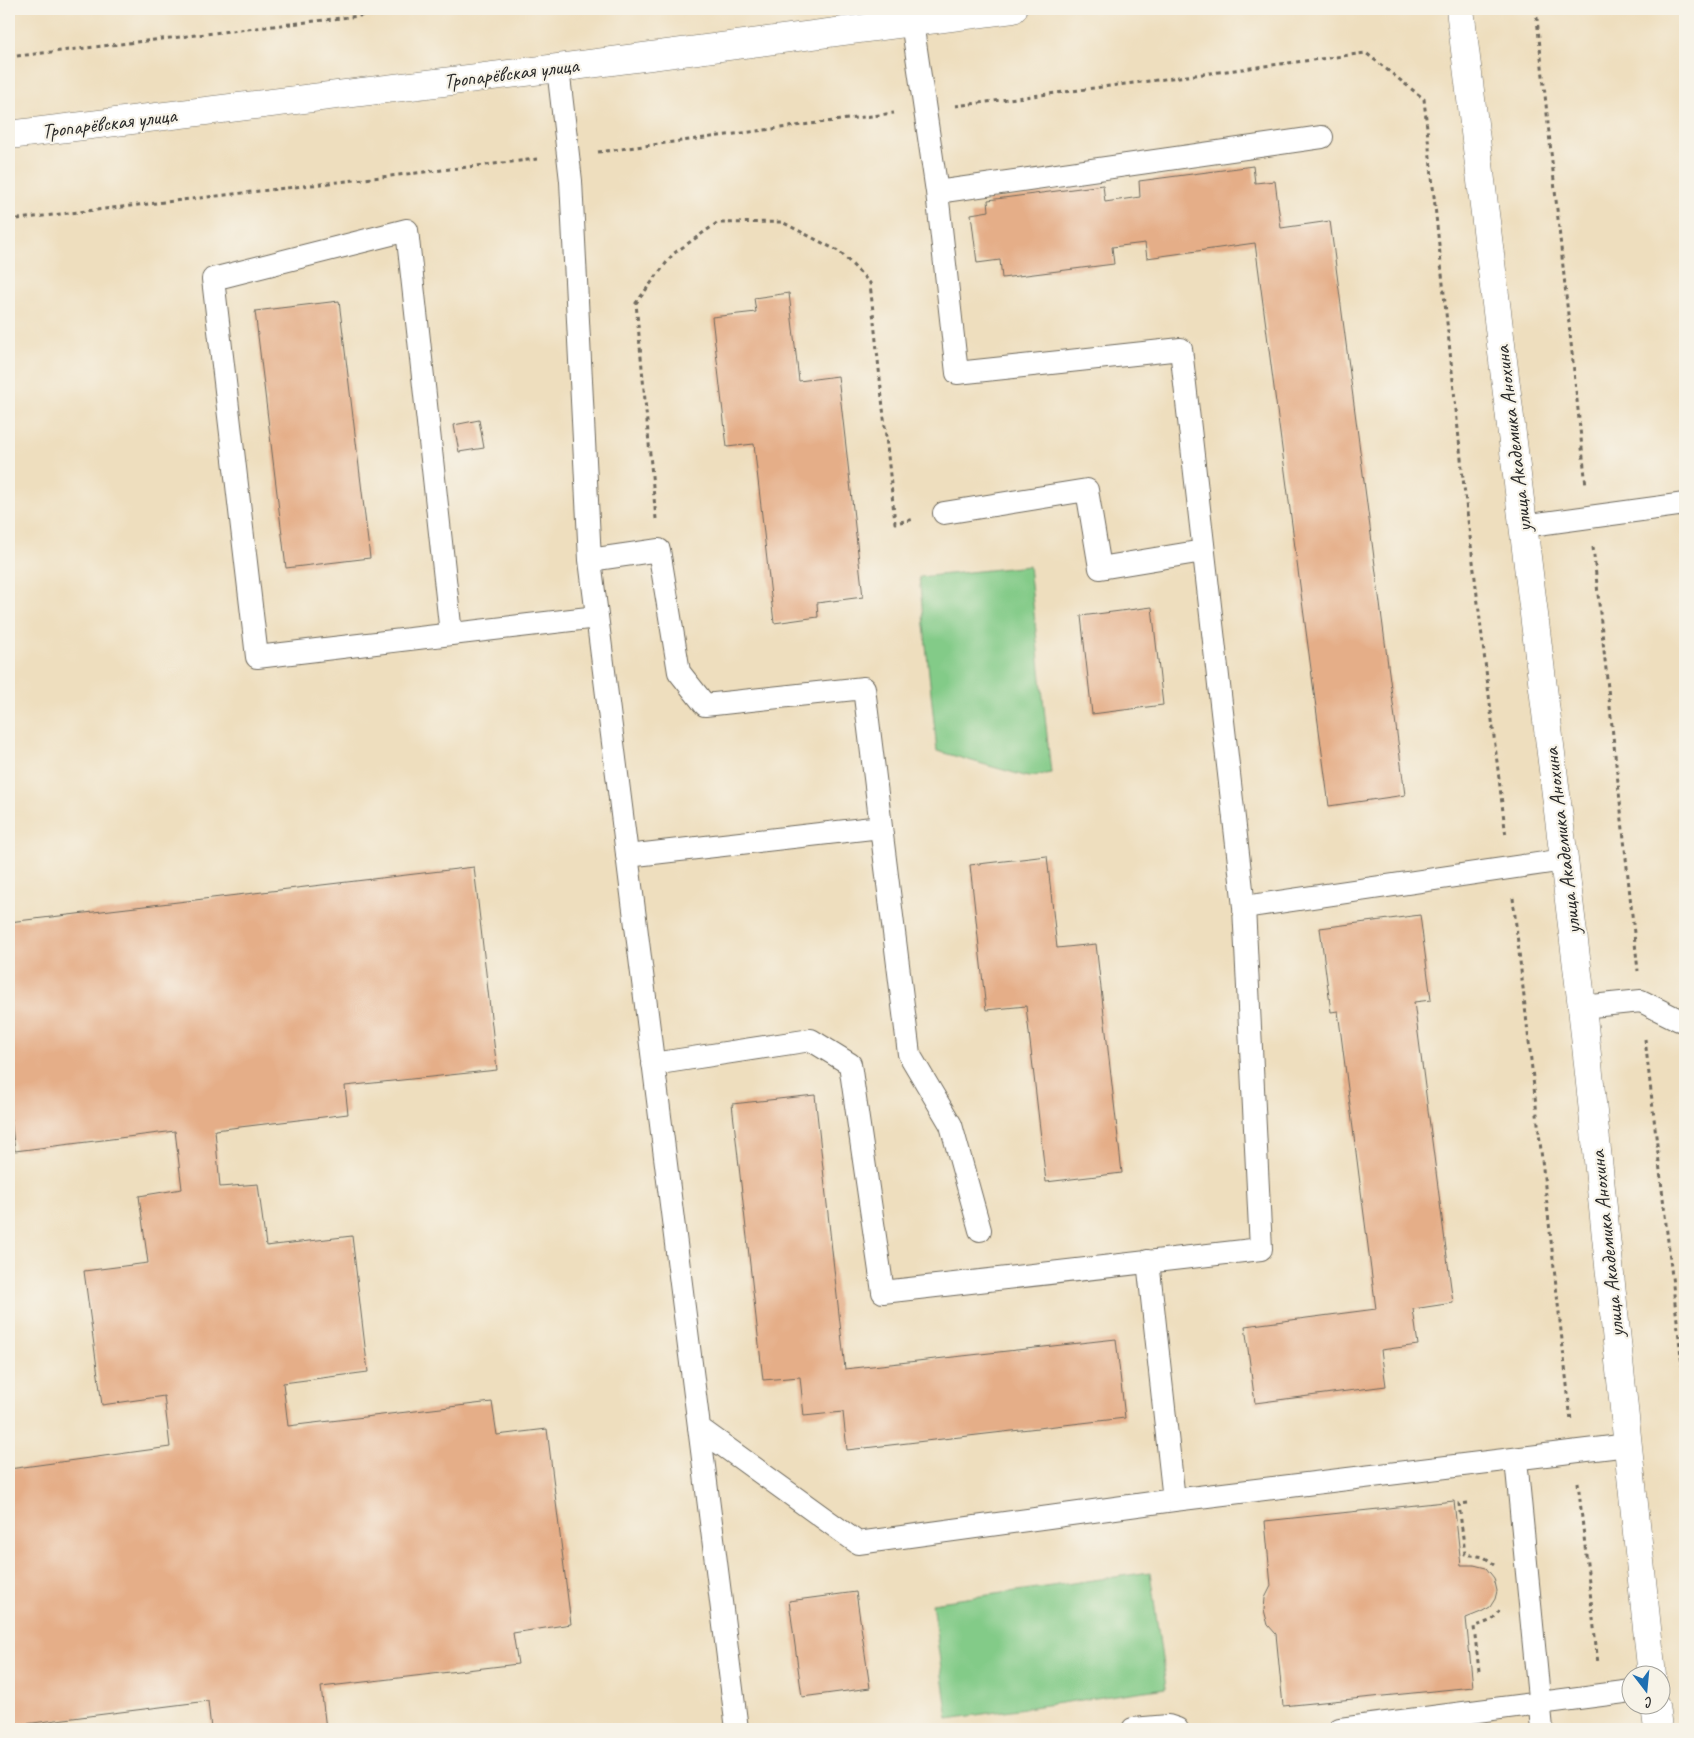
<svg xmlns="http://www.w3.org/2000/svg" width="1694" height="1738" viewBox="0 0 1694 1738" font-family="Caveat,sans-serif">
  <rect width="100%" height="100%" fill="#f7f3e8"/>
  <filter id="ink" filterUnits="userSpaceOnUse"><feTurbulence type="fractalNoise" baseFrequency=".02" numOctaves="2"/><feDisplacementMap in="SourceGraphic" scale="10" xChannelSelector="R" yChannelSelector="G"/><feConvolveMatrix kernelMatrix="1 2 1 2 8 2 1 2 1" color-interpolation-filters="sRGB"/></filter>
  <filter id="wash" filterUnits="userSpaceOnUse"><feTurbulence type="fractalNoise" baseFrequency=".0096" numOctaves="4" result="noise"/><feDisplacementMap in="SourceGraphic" scale="20" xChannelSelector="R" yChannelSelector="G"/><feGaussianBlur stdDeviation="1.12" result="paint"/><feColorMatrix in="noise" values="0 0 0 0 0 0 0 0 0 0 0 0 0 0 0 0 0 1.4 0 .05"/><feComposite in="paint" operator="in"/></filter>
  <g filter="url(#wash)">
    <rect width="100%" height="100%" fill="#eedebe"/>
    <path fill="#83cb88" stroke="#577b5a" d="M1029,566L1051,773L1028,777L937,751L919,577Z
      M1150,1572L1166,1688L948,1719L932,1603Z"/>
    <g id="blocks">
      <path fill="#e5ae88" d="M1253,166L1255,183L1275,181L1281,228L1330,221L1405,795L1329,806L1255,243L1147,258L1145,243L1112,247L1114,264L1002,278L1000,260L977,263L971,214L989,211L988,200L1103,185L1105,202L1140,197L1139,181Z
        M789,293L799,381L838,376L863,597L817,603L818,617L774,623L754,444L727,447L712,317L756,312L754,298Z
        M339,301L370,558L286,568L255,311Z
        M479,420L484,448L459,452L454,425Z
        M1152,607L1163,705L1092,714L1081,616Z
        M1047,856L1057,948L1096,944L1122,1173L1046,1182L1026,1006L986,1010L970,865Z
        M474,867L497,1070L345,1086L348,1114L215,1130L220,1187L258,1184L266,1246L352,1236L368,1372L283,1383L288,1426L492,1402L497,1435L547,1429L571,1624L513,1633L518,1664L321,1687L326,1729H211L208,1701L9,1726V1469L170,1447L164,1396L102,1405L84,1271L148,1263L139,1196L182,1189L175,1131L15,1151L11,1119H9V922Z
        M1420,915L1431,1000L1414,1002L1453,1303L1413,1309L1418,1345L1381,1350L1386,1386L1255,1403L1245,1326L1376,1309L1338,1011L1331,1012L1320,928Z
        M815,1095L845,1369L1116,1339L1125,1418L847,1450L843,1412L804,1416L800,1377L763,1380L732,1104Z
        M1454,1501L1461,1565H1474L1486,1568L1494,1578L1497,1591L1495,1599L1490,1607L1481,1612L1466,1618L1473,1687L1283,1706L1276,1634L1268,1625L1264,1610L1265,1598L1271,1586L1265,1521Z
        M856,1592L870,1688L802,1697L789,1601Z"/>
    </g>
  </g>
  <g filter="url(#ink)">
    <use href="#blocks" fill-opacity="0" stroke="#6f6a5e" stroke-width="1"/>
    <g fill="none" stroke-linecap="round" stroke-linejoin="round">
      <defs>
        <path id="service" d="M912,22L937,192
          M558,68L571,181L590,560L737,1729
          M944,513L1087,490L1100,568L1203,551
          M1523,526L1685,504
          M590,560L659,550L679,672L705,705L864,688L881,827L627,856
          M451,634L407,230L213,279L257,657L597,617
          M881,827L909,1054L951,1125L980,1230
          M1244,907L1564,860
          M1582,1007L1641,1001L1679,1020H1685
          M653,1064L811,1040L850,1064L883,1292L1261,1249L1244,907L1181,349L957,373L937,192L1322,137
          M1148,1261L1174,1500
          M699,1428L858,1543L1174,1500L1628,1445
          M1516,1459L1542,1729
          M1133,1729L1168,1726L1177,1729
          M1340,1729L1632,1691"/>
        <path id="tertiary" d="M1460,9L1582,1007L1652,1676
          M9,135L558,68L1013,9
          M1655,1706L1658,1729"/>
      </defs>
      <use href="#service" stroke="#6f6a5e" stroke-width="24"/>
      <use href="#tertiary" stroke="#6f6a5e" stroke-width="29"/>
      <path stroke="#6f6a5e" stroke-width="3" stroke-dasharray="4 4" stroke-linecap="butt" d="M1536,9L1586,486
        M9,57L418,9
        M955,106L1366,53L1424,99L1463,478L1506,837
        M598,152L894,113
        M9,220L537,159
        M656,519L636,303L673,254L717,223L782,222L840,252L870,283L895,523L915,519
        M1593,547L1638,971
        M1513,898L1571,1421
        M1645,1039L1685,1391
        M1578,1482L1598,1664
        M1468,1503L1459,1504L1465,1554L1484,1557L1494,1564
        M1479,1671L1474,1627L1492,1620L1500,1610"/>
      <use href="#service" stroke="#fff" stroke-width="22"/>
      <use href="#tertiary" stroke="#fff" stroke-width="28"/>
    </g>
  </g>
  <g text-anchor="middle" stroke-width="4.5" stroke-linejoin="round" paint-order="stroke">
    <g font-size="21" fill="#2b2b2b" stroke="#f7f3e8">
      <text transform="translate(511 73) rotate(-7)" y="7">Тропарёвская улица</text>
      <text transform="translate(109 123) rotate(-7)" y="7">Тропарёвская улица</text>
      <text transform="translate(1513 439) rotate(-97)" y="7">улица Академика Анохина</text>
      <text transform="translate(1562 841) rotate(-97)" y="7">улица Академика Анохина</text>
      <text transform="translate(1607 1244) rotate(-96)" y="7">улица Академика Анохина</text>
    </g>
  </g>
  <rect width="1694" height="1738" fill="none" stroke="#f7f3e8" stroke-width="30"/>
  <g transform="translate(1646 1690) rotate(164)"><circle r="24" fill="#f7f3e8" stroke="#a5a39c"/>
  <path d="M0-4L9 19L0 12L-9 19Z" fill="#1f6fb2"/>
  <text y="-8" font-size="14" font-weight="bold" text-anchor="middle" fill="#2b2b2b">С</text>
  </g>
</svg>
